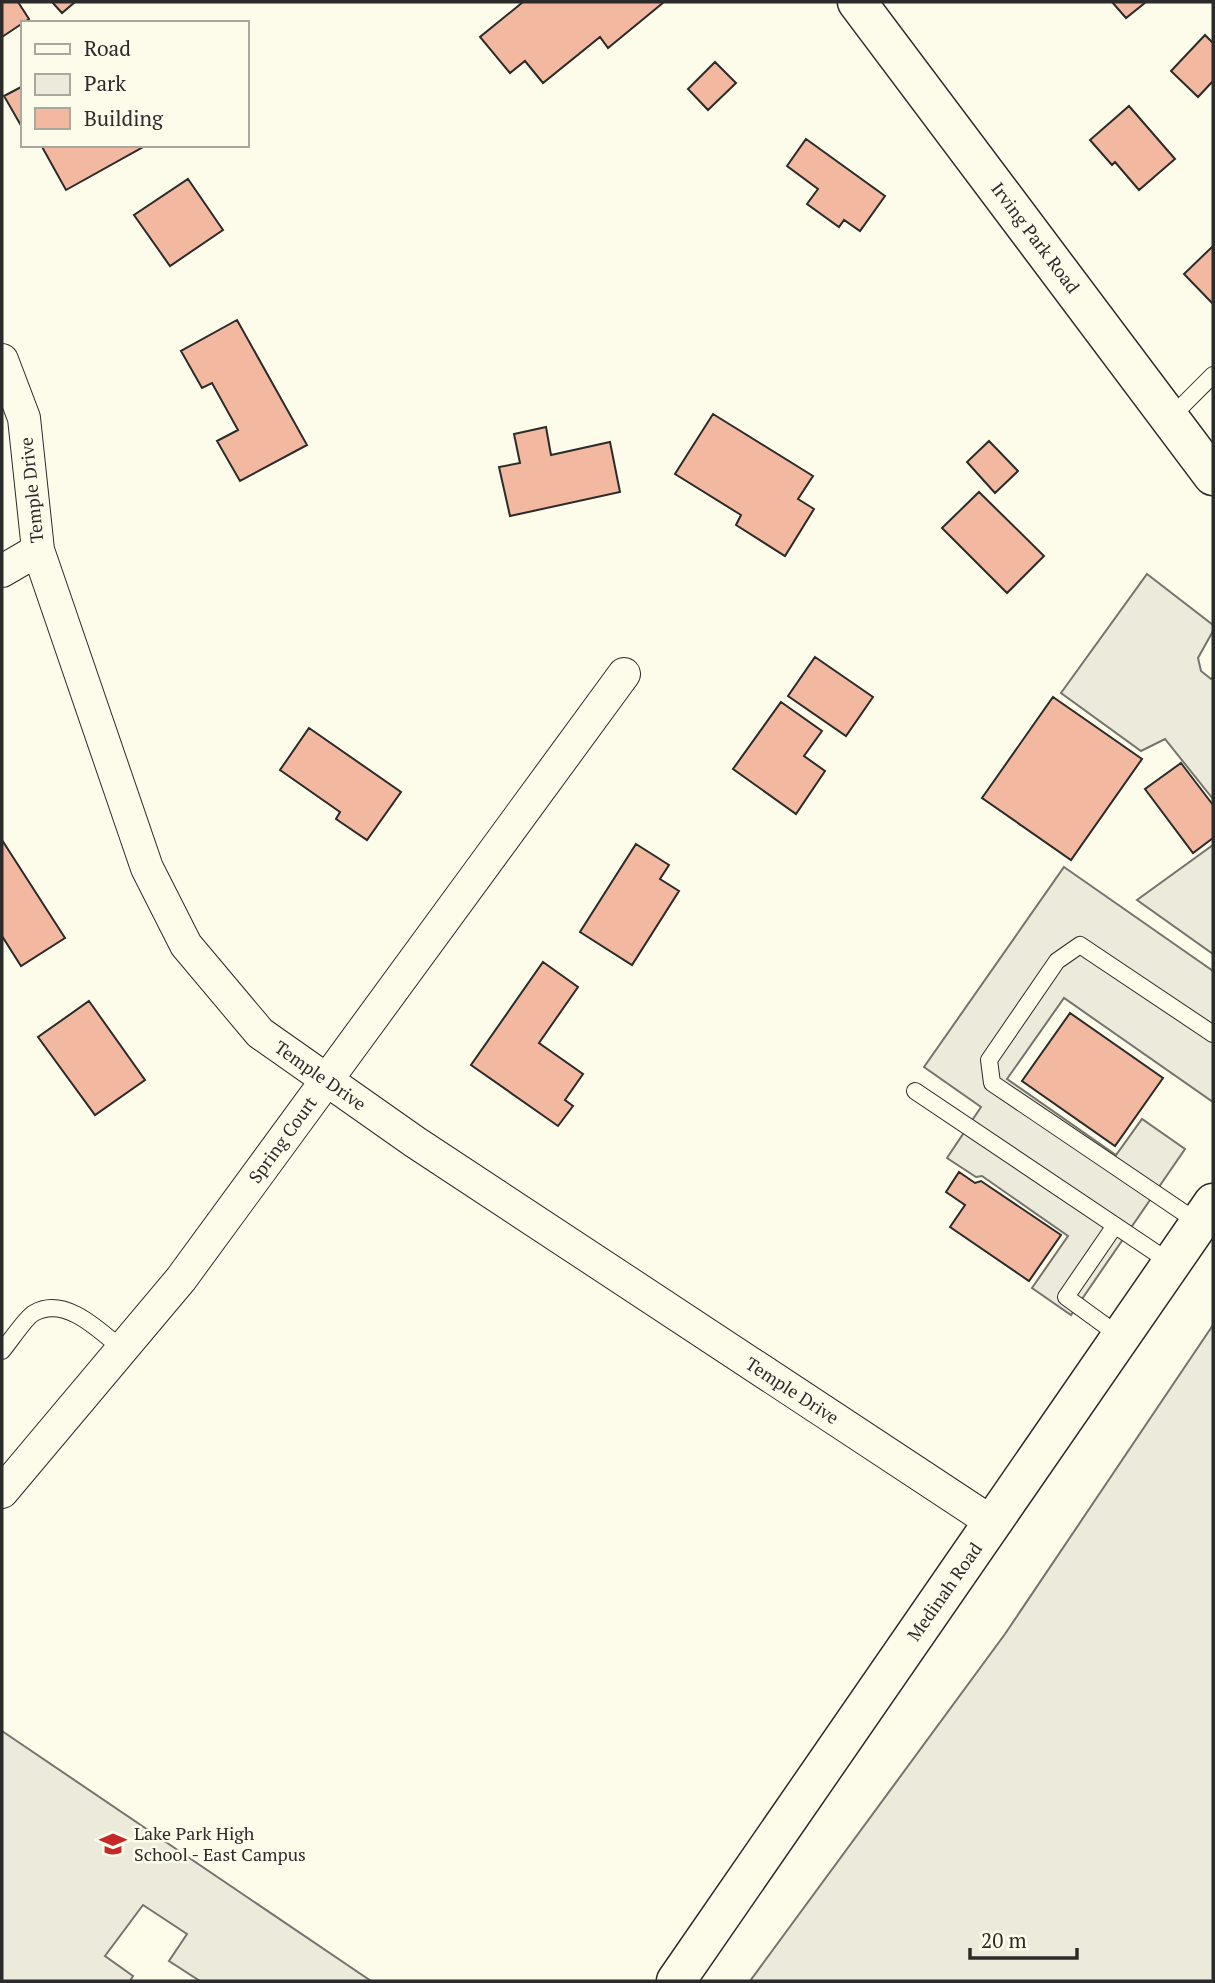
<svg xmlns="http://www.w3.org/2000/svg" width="1215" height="1983" viewBox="0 0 1215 1983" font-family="'PT Serif',serif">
  <rect width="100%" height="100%" fill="#fdfbea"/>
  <path fill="#ecebdb" stroke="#74746e" stroke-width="2" d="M1213,1325V1981H750L1005,1634Z"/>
  <path fill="#eceadb" stroke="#74746e" stroke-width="2" d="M1147,574L1213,625V631L1198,658L1201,671L1211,679L1213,677V799L1165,739L1141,751L1061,693Z
    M1213,845V954L1137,900Z
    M1064,867L1213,971V1102L1064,998L1007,1079L1116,1155L1142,1119L1185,1149L1071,1315L1032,1288L1068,1236L982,1176L976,1177L947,1158L981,1107L924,1067Z
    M2,1731L371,1981H200L169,1961L187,1934L143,1905L105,1956L133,1976L130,1981H2Z"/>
  <path fill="#f2b8a0" stroke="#2b2b2b" stroke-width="2" d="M2,2H18L29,19L2,37Z
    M52,2H75L62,13Z
    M523,2H664L608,48L600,37L543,83L525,61L510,73L480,37Z
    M1112,2H1146L1126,18Z
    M1205,35L1213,43V81L1198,97L1171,71Z
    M715,62L736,83L708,110L688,89Z
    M23,86V129L4,96Z
    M1129,106L1175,159L1139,190L1115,162L1112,165L1090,140Z
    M806,139L885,196L860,231L844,220L839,227L807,204L818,189L787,166Z
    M41,145H142L143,147L66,190Z
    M188,179L223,230L170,266L134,215Z
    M1213,246V304L1184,274Z
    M237,320L307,445L240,481L217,441L238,430L212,383L202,388L181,351Z
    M713,414L813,476L798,499L814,509L785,556L736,525L741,515L675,474Z
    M546,427L551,455L610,442L620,492L510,516L499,467L520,463L514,434Z
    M989,441L1018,471L995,493L967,462Z
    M979,492L1044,556L1007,593L942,528Z
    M815,657L873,697L846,736L788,696Z
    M1053,697L1142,759L1071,860L982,798Z
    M781,702L822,731L804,756L825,771L796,814L733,769Z
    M309,728L401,792L367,840L336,819L340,812L280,770Z
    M1181,763L1213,805V838L1193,853L1145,789Z
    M2,840L65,938L21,966L2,936Z
    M636,844L669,865L660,879L679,891L632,965L580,932Z
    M543,962L578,987L539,1043L583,1074L565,1100L573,1106L558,1126L471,1065Z
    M89,1001L145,1080L95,1115L38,1037Z
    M1070,1013L1163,1078L1115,1146L1022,1081Z
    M959,1172L975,1183L981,1181L1061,1235L1029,1281L950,1227L965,1205L946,1192Z"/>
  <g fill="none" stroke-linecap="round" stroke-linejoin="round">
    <defs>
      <path id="lane" d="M1171,417L1213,375
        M915,1091L1171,1263
        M1199,1223L992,1083L989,1060L1057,961L1080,945L1213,1034
        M1114,1227L1066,1297L1121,1337
        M2,1351C10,1342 25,1318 34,1313C65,1295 100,1331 122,1349"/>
      <path id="street" d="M2,360L24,418L38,550L147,868L186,945L260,1033L415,1142L993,1523
        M2,571L38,550
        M2,1492L181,1279L624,674"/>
      <path id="secondary" d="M857,2L1213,476
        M676,1981L1213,1203"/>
    </defs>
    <use href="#lane" stroke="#2b2b2b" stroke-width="18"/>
    <use href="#street" stroke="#2b2b2b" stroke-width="34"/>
    <use href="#secondary" stroke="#2b2b2b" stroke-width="41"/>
    <use href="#lane" stroke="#fdfbea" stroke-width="16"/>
    <use href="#street" stroke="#fdfbea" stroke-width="32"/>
    <use href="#secondary" stroke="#fdfbea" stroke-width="38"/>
  </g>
  <defs>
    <symbol id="school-bare" viewBox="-9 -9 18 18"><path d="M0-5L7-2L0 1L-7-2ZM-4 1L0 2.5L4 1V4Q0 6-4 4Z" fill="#c62828" stroke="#fdfbea" stroke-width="2.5" paint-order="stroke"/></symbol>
  </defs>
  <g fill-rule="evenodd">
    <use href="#school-bare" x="94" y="1825" width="38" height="38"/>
  </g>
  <g text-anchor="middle" stroke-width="5" stroke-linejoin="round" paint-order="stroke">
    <g font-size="18" fill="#2b2b2b" stroke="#fdfbea">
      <text transform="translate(1035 238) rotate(53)" y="6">Irving Park Road</text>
      <text transform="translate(32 490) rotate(-96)" y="6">Temple Drive</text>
      <text transform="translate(320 1076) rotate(35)" y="6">Temple Drive</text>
      <text transform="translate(283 1140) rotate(-54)" y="6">Spring Court</text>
      <text transform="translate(792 1391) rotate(33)" y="6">Temple Drive</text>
      <text transform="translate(945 1592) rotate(-55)" y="6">Medinah Road</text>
    </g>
    <g font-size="18" fill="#2b2b2b" stroke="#fdfbea" text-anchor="start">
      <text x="134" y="1840">Lake Park High<tspan x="134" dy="21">School - East Campus</tspan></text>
    </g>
  </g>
  <rect width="1215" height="1983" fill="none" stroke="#2b2b2b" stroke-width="7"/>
  <rect x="21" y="21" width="228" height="126" fill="#fdfbea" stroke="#a9a89e" stroke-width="2"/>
  <rect x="35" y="44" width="35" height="10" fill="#fdfbea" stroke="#a9a89e" stroke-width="2"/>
  <text x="84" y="56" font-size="21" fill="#2b2b2b">Road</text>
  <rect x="35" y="74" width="35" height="21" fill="#ecebdb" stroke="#a9a89e" stroke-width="2"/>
  <text x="84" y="91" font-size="21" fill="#2b2b2b">Park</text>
  <rect x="35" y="108" width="35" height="21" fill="#f2b8a0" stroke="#a9a89e" stroke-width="2"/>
  <text x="84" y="126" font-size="21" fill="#2b2b2b">Building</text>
  <path d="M970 1948v10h107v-10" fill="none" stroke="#2b2b2b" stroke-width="3.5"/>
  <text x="981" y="1948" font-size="21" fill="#2b2b2b" stroke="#fdfbea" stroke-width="5" paint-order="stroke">20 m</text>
</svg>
